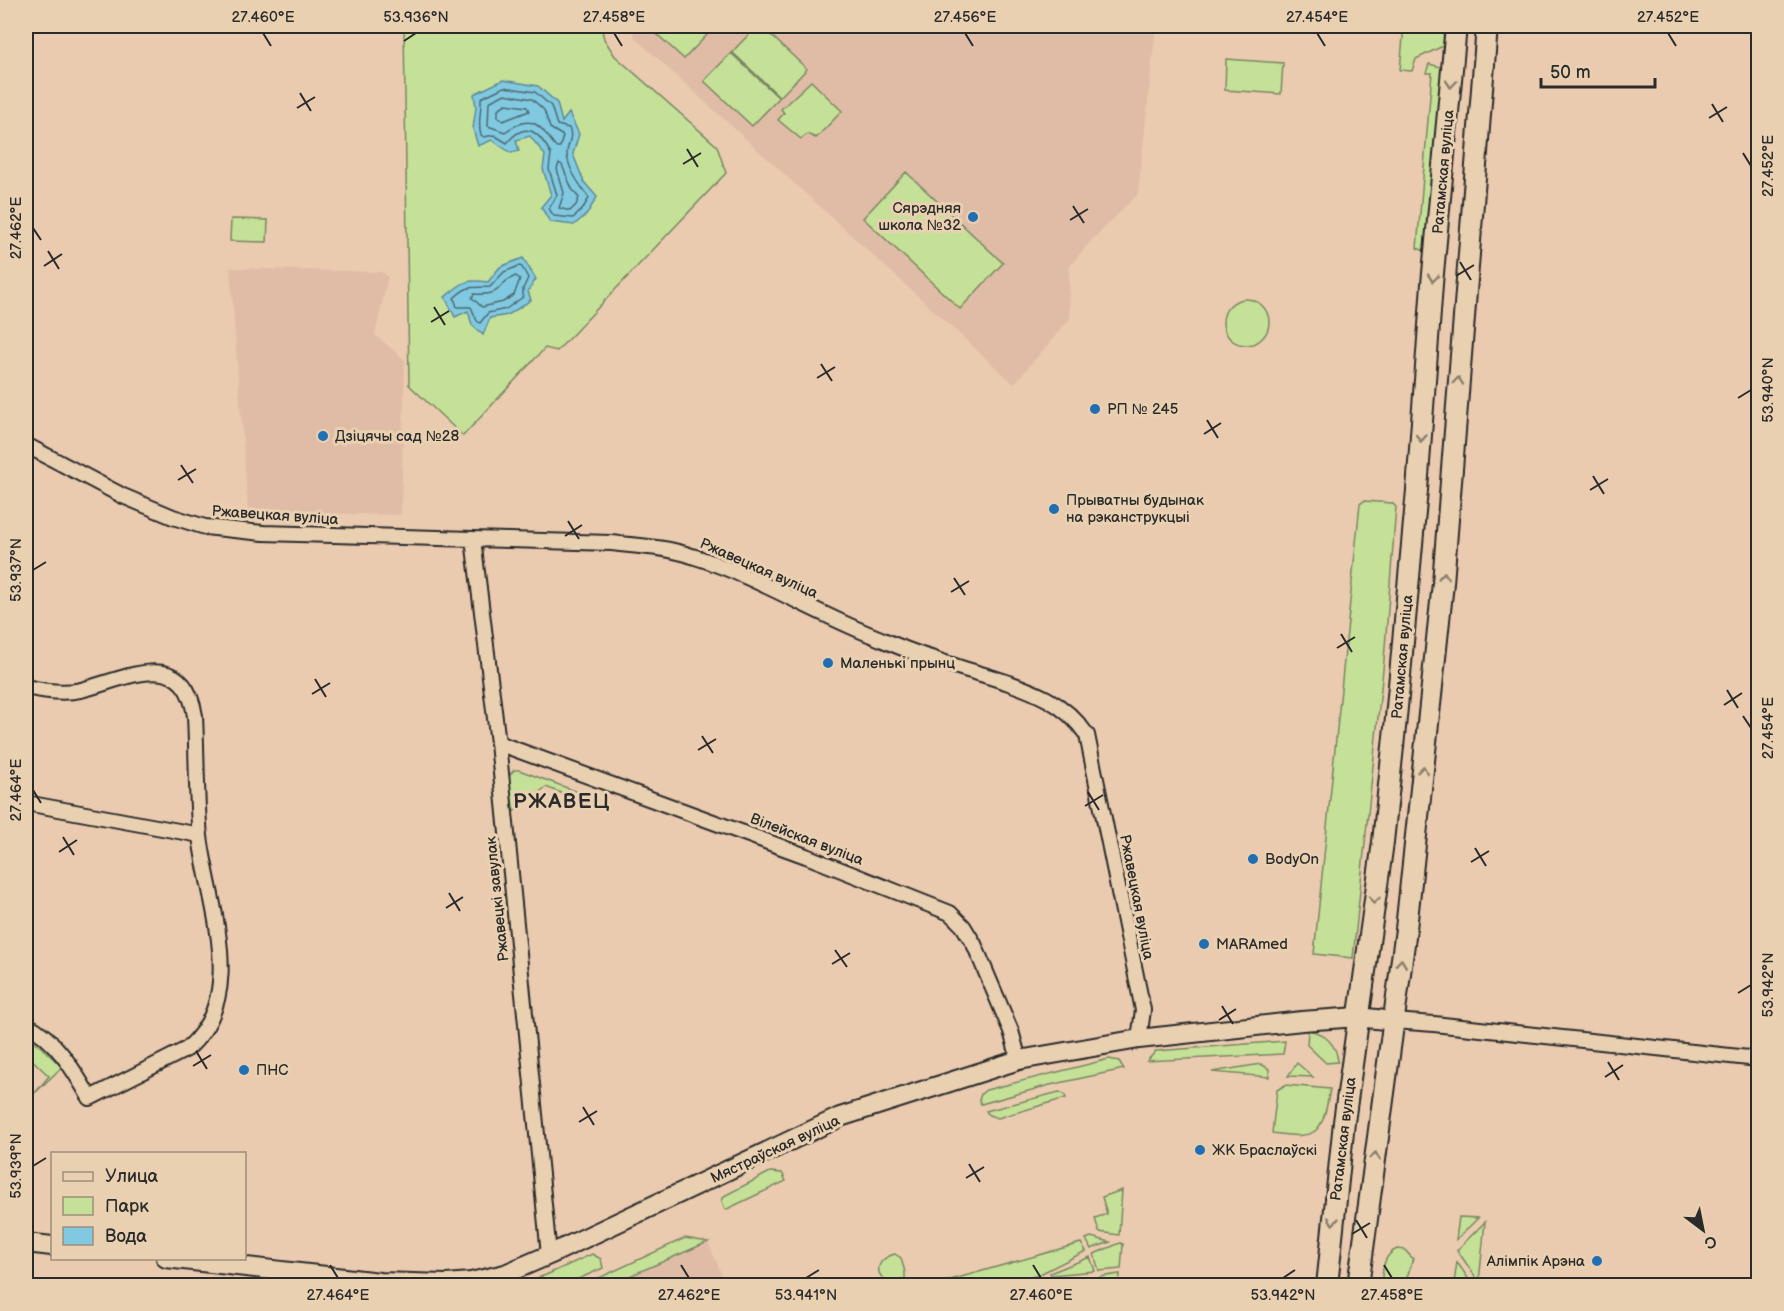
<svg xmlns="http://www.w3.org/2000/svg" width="1784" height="1311" viewBox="0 0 1784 1311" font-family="'Balsamiq Sans',sans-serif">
  <rect width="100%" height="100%" fill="#ebcbb0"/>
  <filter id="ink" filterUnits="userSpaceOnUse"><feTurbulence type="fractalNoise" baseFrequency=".0167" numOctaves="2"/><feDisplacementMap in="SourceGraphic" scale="12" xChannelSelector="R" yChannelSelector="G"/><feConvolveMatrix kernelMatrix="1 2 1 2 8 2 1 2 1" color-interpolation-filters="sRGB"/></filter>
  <g filter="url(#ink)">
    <path fill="#e0bca6" d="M631,26H1156L1138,194L1092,240L1069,267L1070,319L1014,384L635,38Z
      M230,268L382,272L388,277L375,335L405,360L401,515L248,512Z
      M708,1242L726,1285L609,1286Z"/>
    <path fill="#c5e097" stroke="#788661" stroke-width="1.5" d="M404,26H601L604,39L615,56L717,146L726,173L557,351L545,348L463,436L409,385Z
      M648,26H697L707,35L684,59Z
      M757,26H761L807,69L780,97L732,52Z
      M1404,26H1444L1443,46L1416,59L1412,71L1400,70Z
      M731,53L779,98L752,126L704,81Z
      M1226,59L1283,63L1281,94L1225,90Z
      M1429,64L1441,67L1442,73L1425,251L1417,248L1432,73H1426Z
      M811,81L842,111L816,138L807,134L801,139L778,120L784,113L781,109Z
      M906,172L1003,263L960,309L863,218Z
      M231,219L268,220L267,242L230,241Z
      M1223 322a23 23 0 1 1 46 0a23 23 0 1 1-46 0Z
      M1364,501L1392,503L1396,507L1384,660L1353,958L1314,954L1360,504Z
      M514,770H519L589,796L587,803L546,787L513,812L509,776Z
      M1308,1030C1325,1033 1337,1045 1338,1062L1326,1063L1307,1045Z
      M26,1036L41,1047L62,1067L35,1093L49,1076L26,1054Z
      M1285,1041L1283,1054L1147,1061L1156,1051Z
      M1109,1059L1119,1061L1124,1069L1050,1085L981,1104L979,1100L981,1094L986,1090Z
      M1297,1063L1313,1077L1288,1076Z
      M1261,1064L1269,1069V1077L1212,1072Z
      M1285,1085L1330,1089C1322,1134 1319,1140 1272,1133L1277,1090Z
      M1059,1092L1064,1094L1066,1098L998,1118L989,1115L986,1111Z
      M770,1172L782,1173L786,1181L725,1210L722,1201L724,1196Z
      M1122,1190L1119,1235L1099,1232L1095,1218L1107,1214L1102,1197Z
      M1459,1217L1478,1218L1456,1240Z
      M1485,1222L1479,1282L1457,1250Z
      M1091,1237L1110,1242L1091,1249L1086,1239Z
      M685,1238L708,1242L609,1285H584Z
      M1081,1243L1086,1251L1036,1276L939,1285L940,1283Z
      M1120,1243L1123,1244L1121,1269L1099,1271L1094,1254Z
      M1397,1249L1405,1250L1413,1259L1406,1280H1401L1400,1285H1381C1383,1270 1382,1256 1397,1249Z
      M592,1254L601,1259L603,1268L565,1285H517L546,1275Z
      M895,1254L901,1258L905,1272V1279C878,1290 867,1261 895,1254Z
      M1090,1257L1095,1271L1051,1275L1050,1273Z
      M1457,1262L1472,1284L1454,1283Z
      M1120,1274L1119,1285H1100V1277Z
      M1090,1278L1093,1280L1094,1285H1050V1281Z"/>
    <path fill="#80c9e0" stroke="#5e8a98" stroke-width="1.5" d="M503,80L538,86L557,103L562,122L569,113L579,134L573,154L584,182L597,197L587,214L574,225L550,222L541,207L551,195L543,169L545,155L530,136L516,140L519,151L511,153L492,140L478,146L473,129L476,107L474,94Z
      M523,258L536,279L528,291L531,300L508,315L490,318L483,335L472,325L468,311L455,317L445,297C463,282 465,279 488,282L500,267Z"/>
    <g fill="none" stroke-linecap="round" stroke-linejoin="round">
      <path stroke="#4d6a73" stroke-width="1.5" d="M504,87L535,92L551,106L557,125L569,128C574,139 566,145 567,155C569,171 580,185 589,198L582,210L573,218L554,216L549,209L557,195L549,169L551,154C539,132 526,119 507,143L494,135L484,137L481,135C477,124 482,110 481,98Z
        M505,94L532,99L544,110L550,128L563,136L560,147H556C539,125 533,112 505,132L488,126L489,102Z
        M506,104L527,107L529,111L503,121L498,117V109Z
        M559,163L562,165L572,189L579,198L576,205L570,211L559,208L564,193L557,169Z
        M519,266L522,267L528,278L523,289V297L506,309L488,313L480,323L477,321L471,307H457L454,298C469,284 471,288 490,287L504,272Z
        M516,276L520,279L514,295L503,302L482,307L472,298L474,294C506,296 494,284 516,276Z"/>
      <defs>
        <path id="minor" d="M26,445L123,496L173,517L205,527L263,533L611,543C638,546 666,547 692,556C754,575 811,611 871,635C891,643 910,652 931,658C969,672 1010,680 1047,699C1064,708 1076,719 1087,735L1143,1010L1139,1039
          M473,539L498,743L549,1255
          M26,687C43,691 63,694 81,690C126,679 184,645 195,716C197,756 196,796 200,836C208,904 249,995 187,1049L90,1098C73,1069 56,1039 26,1024
          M498,743L806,856L950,913L963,926L974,944L1011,1031L1019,1060
          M26,803L200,835
          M1394,1021L1434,1024L1758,1059"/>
        <path id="tertiary" d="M26,1243L52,1246
          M166,1258L380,1282L446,1284L471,1282L505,1274L549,1255L840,1117L1019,1060L1139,1039L1302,1021L1358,1017L1394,1021"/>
        <path id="secondary" d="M1327,1286L1344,1122L1383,842L1396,718L1417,490L1432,284L1456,26
          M1358,1286L1406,929L1443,583L1487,26"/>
      </defs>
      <use href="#minor" stroke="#2b2b2b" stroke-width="18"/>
      <use href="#tertiary" stroke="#2b2b2b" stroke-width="22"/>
      <use href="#secondary" stroke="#2b2b2b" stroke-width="24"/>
      <use href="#minor" stroke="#e9d0b1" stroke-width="14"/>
      <use href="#tertiary" stroke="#e9d0b1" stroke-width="18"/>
      <use href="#secondary" stroke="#e9d0b1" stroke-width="20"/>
    </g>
    <defs><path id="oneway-chevron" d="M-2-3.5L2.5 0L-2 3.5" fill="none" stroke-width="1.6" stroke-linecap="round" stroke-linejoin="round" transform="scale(1.5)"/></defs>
    <g stroke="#8a7e6e">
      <use href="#oneway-chevron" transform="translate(1451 84) rotate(95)"/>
      <use href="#oneway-chevron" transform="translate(1433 278) rotate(95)"/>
      <use href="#oneway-chevron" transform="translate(1458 381) rotate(-85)"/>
      <use href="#oneway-chevron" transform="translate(1421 438) rotate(94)"/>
      <use href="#oneway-chevron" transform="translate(1444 576) rotate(-86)"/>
      <use href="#oneway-chevron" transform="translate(1423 770) rotate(-84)"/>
      <use href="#oneway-chevron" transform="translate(1374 900) rotate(98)"/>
      <use href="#oneway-chevron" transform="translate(1401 963) rotate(-83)"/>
      <use href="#oneway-chevron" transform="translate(1375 1156) rotate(-82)"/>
      <use href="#oneway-chevron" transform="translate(1333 1221) rotate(96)"/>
    </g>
  </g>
  <path fill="none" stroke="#2b2b2b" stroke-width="2" d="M263,33L271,46M614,33L622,46M965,33L973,46M1317,33L1325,46M1668,33L1676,46M404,41L416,33M300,93L311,111M1712,104L1723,122M297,108L315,97M1709,118L1727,107M687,149L698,167M1743,153L1751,166M683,164L701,153M1073,206L1084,223M1070,220L1088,209M33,228L41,240M48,251L59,269M1460,262L1471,280M44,266L62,254M1456,276L1474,265M434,307L445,325M431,322L449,311M821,364L832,381M817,378L835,367M1738,398L1751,390M1207,420L1218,438M1204,434L1221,423M181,465L193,483M1593,476L1604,494M178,480L196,469M1590,490L1608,479M568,521L579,539M565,536L582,525M33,570L46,562M954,578L965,595M951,592L969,581M1341,634L1352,652M1337,648L1355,637M315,679L326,697M1727,690L1738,708M312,694L330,683M1724,705L1742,693M1743,716L1751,728M702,736L713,753M698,750L716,739M33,790L41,803M1088,792L1099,810M1085,806L1103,795M63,837L74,855M1475,848L1486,866M59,852L77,840M1471,862L1489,851M449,893L460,911M446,908L463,897M835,950L847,967M832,964L850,953M1738,993L1751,985M1222,1006L1233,1024M1219,1020L1236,1009M196,1051L207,1069M1608,1062L1619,1080M193,1066L211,1055M1605,1077L1623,1065M583,1107L594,1125M579,1122L597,1111M969,1164L980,1182M33,1166L46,1158M966,1178L984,1167M1356,1220L1367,1238M1352,1234L1370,1223M330,1265L338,1278M681,1265L689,1278M1033,1265L1041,1278M1384,1265L1392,1278M806,1278L819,1270M1283,1278L1295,1270"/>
  <g fill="#1f6fb2" stroke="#e9d0b1" stroke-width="2">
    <circle cx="973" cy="217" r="6"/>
    <circle cx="1095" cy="409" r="6"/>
    <circle cx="323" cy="436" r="6"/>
    <circle cx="1054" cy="509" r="6"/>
    <circle cx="828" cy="663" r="6"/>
    <circle cx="1253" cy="859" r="6"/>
    <circle cx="1204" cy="944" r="6"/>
    <circle cx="244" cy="1070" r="6"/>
    <circle cx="1200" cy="1150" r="6"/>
    <circle cx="1597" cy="1261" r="6"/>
  </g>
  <g text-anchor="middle" stroke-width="6" stroke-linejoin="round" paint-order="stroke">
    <g font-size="15" fill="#2b2b2b" stroke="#e9d0b1">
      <text transform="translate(1443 172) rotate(-85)" y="5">Ратамская вуліца</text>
      <text transform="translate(275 515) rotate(4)" y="5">Ржавецкая вуліца</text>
      <text transform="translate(759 568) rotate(24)" y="5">Ржавецкая вуліца</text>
      <text transform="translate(1402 657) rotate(-85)" y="5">Ратамская вуліца</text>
      <text transform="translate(807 839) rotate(21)" y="5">Вілейская вуліца</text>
      <text transform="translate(1137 897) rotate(79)" y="5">Ржавецкая вуліца</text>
      <text transform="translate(497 899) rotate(-96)" y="5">Ржавецкі завулак</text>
      <text transform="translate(1343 1139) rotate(-83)" y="5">Ратамская вуліца</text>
      <text transform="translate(775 1149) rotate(-25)" y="5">Мястраўская вуліца</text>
    </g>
    <g font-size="15" fill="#2b2b2b" stroke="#e9d0b1" text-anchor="start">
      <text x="961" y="213" text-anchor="end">Сярэдняя<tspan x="961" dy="17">школа №32</tspan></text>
      <text x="1107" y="414">РП № 245</text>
      <text x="335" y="441">Дзіцячы сад №28</text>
      <text x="1066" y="505">Прыватны будынак<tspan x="1066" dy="17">на рэканструкцыі</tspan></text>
      <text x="840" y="668">Маленькі прынц</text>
      <text x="1265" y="864">BodyOn</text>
      <text x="1216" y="949">MARAmed</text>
      <text x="256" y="1075">ПНС</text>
      <text x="1212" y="1155">ЖК Браслаўскі</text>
      <text x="1585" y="1266" text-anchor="end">Алімпік Арэна</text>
    </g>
    <g font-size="21" font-weight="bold" letter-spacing="1.5" fill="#2b2b2b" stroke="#e9d0b1">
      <text x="562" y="808">РЖАВЕЦ</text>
    </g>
  </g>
  <rect width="1784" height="1311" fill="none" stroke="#e9d0b1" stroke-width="66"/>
  <rect x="51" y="1152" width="195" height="108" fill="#e9d0b1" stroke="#9d8e7b" stroke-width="1.5"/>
  <rect x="63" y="1172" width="30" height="9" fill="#e9d0b1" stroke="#9d8e7b" stroke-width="1.5"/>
  <text x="105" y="1182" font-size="18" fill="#2b2b2b">Улица</text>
  <rect x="63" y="1197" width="30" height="18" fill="#c5e097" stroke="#9d8e7b" stroke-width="1.5"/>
  <text x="105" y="1212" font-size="18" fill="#2b2b2b">Парк</text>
  <rect x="63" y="1227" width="30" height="18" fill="#80c9e0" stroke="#9d8e7b" stroke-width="1.5"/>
  <text x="105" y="1242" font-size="18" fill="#2b2b2b">Вода</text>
  <g transform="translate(1703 1230) rotate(148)" stroke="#e9d0b1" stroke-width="4.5" paint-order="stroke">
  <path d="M0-4.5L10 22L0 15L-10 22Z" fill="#2b2b2b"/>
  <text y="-9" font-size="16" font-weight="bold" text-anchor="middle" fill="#2b2b2b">С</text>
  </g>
  <path d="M1541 78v9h114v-9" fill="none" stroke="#2b2b2b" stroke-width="3"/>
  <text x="1550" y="78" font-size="18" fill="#2b2b2b" stroke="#e9d0b1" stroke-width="4.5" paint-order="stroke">50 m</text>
  <rect x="33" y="33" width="1718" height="1245" fill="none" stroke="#2b2b2b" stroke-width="2"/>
  <g font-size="15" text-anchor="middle" fill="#2b2b2b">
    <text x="263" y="22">27.460°E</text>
    <text x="416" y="22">53.936°N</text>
    <text x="614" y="22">27.458°E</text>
    <text x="965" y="22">27.456°E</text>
    <text x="1317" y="22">27.454°E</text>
    <text x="1668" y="22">27.452°E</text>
    <text transform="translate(1768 166) rotate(-90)" y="5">27.452°E</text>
    <text transform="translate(16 228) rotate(-90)" y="5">27.462°E</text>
    <text transform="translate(1768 390) rotate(-90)" y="5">53.940°N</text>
    <text transform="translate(16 570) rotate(-90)" y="5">53.937°N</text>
    <text transform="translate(1768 728) rotate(-90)" y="5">27.454°E</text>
    <text transform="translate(16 790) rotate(-90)" y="5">27.464°E</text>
    <text transform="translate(1768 985) rotate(-90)" y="5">53.942°N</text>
    <text transform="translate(16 1166) rotate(-90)" y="5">53.939°N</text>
    <text x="338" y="1300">27.464°E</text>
    <text x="689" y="1300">27.462°E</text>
    <text x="806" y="1300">53.941°N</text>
    <text x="1041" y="1300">27.460°E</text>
    <text x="1283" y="1300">53.942°N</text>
    <text x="1392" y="1300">27.458°E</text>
  </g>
</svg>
